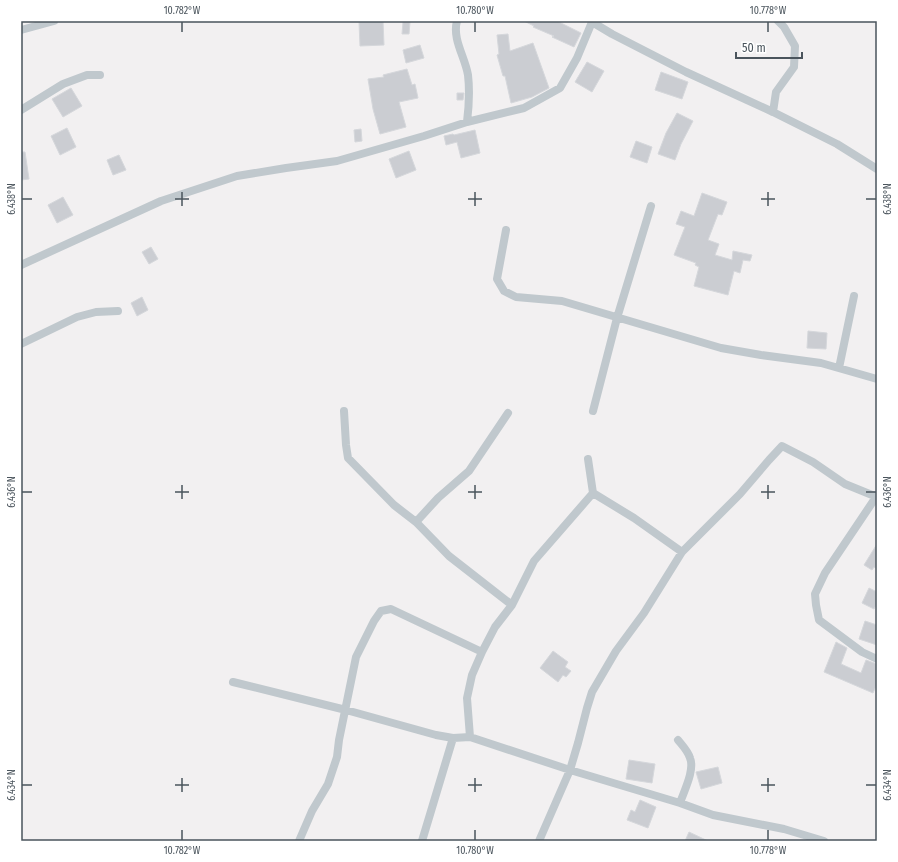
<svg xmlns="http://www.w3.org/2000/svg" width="898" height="862" viewBox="0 0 898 862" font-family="'Fira Sans Condensed',sans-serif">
  <rect width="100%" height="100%" fill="#f2f0f1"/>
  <path fill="#cbcdd2" stroke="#d5d7db" d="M383,21L384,45L360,46L359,22Z
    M524,21H557L581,33L574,47L552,37L554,36L533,27L534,26Z
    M403,22H410L409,34H402Z
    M508,34L510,51L533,43L549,88L532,97L511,103L505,76H503L497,55L499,54L497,35Z
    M420,45L424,58L406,63L403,50Z
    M587,62L604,71L592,92L575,82Z
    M407,69L412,85L415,84L418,98L399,102L406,127L380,134L373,109L368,79L384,77L383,75Z
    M661,72L688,82L682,99L655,90Z
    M71,88L82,106L63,117L52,99Z
    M457,93H464L463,100H457Z
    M677,113L693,121L681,144L675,160L658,154L666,133Z
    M67,128L76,147L60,155L51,136Z
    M361,129L362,141L355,142L354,130Z
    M475,130L480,153L461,158L457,142L446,145L444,136L453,134L454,135Z
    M636,141L652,147L647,163L630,157Z
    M409,151L416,170L396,178L389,159Z
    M21,152H25L29,179L21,180Z
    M119,155L126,170L113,175L107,160Z
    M702,193L727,202L722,215L718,214L708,240L719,244L715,255L732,260L733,251L752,255L750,261L743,260L740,273L734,271L728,295L694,286L699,267L695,265L696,263L674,255L685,227L676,224L681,211L694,216Z
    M63,197L73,215L57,223L48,205Z
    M151,247L158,259L149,264L142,252Z
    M142,297L148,310L137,316L131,303Z
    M808,331L827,333L826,349L807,348Z
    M877,544V569L874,567L872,570L864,565Z
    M869,588L877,592V604L874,609L862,603Z
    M865,621L877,625V645L859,639Z
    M836,642L847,648L841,664L861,673L866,660L877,664V684L873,693L824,672Z
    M553,651L568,662L565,667L571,671L566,677L563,675L558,682L540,668Z
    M629,760L655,764L652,783L626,779Z
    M718,767L722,783L701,789L696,772Z
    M640,800L656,807L648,828L627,820L631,810L635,812Z
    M689,832L708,841H685Z"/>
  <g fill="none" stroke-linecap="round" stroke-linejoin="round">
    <path stroke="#c0c8cd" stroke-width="8" d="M457,21C452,39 465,57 468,75C470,92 469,106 467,122
      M592,21V22L612,34L686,72L773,112L837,144L877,169
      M21,30L54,21
      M21,110L63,84L87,75H100
      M773,112L776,92L794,67L795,46L784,27L778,21
      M506,230L497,279L504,291L516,297L562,301L721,348L761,355L821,363L877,379
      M21,265L161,201L237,176L286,168L337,161L424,136L467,122L524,108L560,88L577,58L592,22
      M21,344L77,317L96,312L118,311
      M839,368L854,296
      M344,411L346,445L348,458L394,505L416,522L449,556L512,605
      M593,411L617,318L651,206
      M593,493L634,518L682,552
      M876,497L825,573L815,594L816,605L819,620L862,652L877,659
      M416,522L438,498L469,471L508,413
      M233,682L346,710L436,735L453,738
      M470,737L467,698L472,675L482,652L495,627L512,605L534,561L593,493L588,459
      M678,740C682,745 688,751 690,758C695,770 684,791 680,803
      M299,841L312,811L328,784L337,757L339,740L356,657L374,621L381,611L391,609L482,652
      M422,841L453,738L470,737L570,770L578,743L587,708L592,692L616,651L644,613L682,552L740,494L769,460L782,446L813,462L845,484L877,497
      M539,841L570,770L680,803L713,815L784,829L824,841"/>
  </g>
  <path fill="none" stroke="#4a545c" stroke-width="1.5" d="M182,22V32M475,22V32M768,22V32M182,192V206M475,192V206M768,192V206M22,199H32M175,199H189M468,199H482M761,199H775M866,199H876M182,485V499M475,485V499M768,485V499M22,492H32M175,492H189M468,492H482M761,492H775M866,492H876M182,778V792M475,778V792M768,778V792M22,785H32M175,785H189M468,785H482M761,785H775M866,785H876M182,830V840M475,830V840M768,830V840"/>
  <rect width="898" height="862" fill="none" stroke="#ffffff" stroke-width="44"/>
  <path d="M736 52v6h66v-6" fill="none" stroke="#4a545c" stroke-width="2"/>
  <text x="742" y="52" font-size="12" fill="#4a545c" stroke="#ffffff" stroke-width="3" paint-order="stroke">50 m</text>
  <rect x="22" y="22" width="854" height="818" fill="none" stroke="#4a545c" stroke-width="1.5"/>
  <g font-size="10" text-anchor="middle" fill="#4a545c">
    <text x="182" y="14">10.782°W</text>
    <text x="475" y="14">10.780°W</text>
    <text x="768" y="14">10.778°W</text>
    <text transform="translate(11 199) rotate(-90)" y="4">6.438°N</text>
    <text transform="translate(887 199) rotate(-90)" y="4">6.438°N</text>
    <text transform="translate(11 492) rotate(-90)" y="4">6.436°N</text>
    <text transform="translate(887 492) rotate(-90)" y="4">6.436°N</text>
    <text transform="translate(11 785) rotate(-90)" y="4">6.434°N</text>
    <text transform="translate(887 785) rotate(-90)" y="4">6.434°N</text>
    <text x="182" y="854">10.782°W</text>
    <text x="475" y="854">10.780°W</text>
    <text x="768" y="854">10.778°W</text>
  </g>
</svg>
